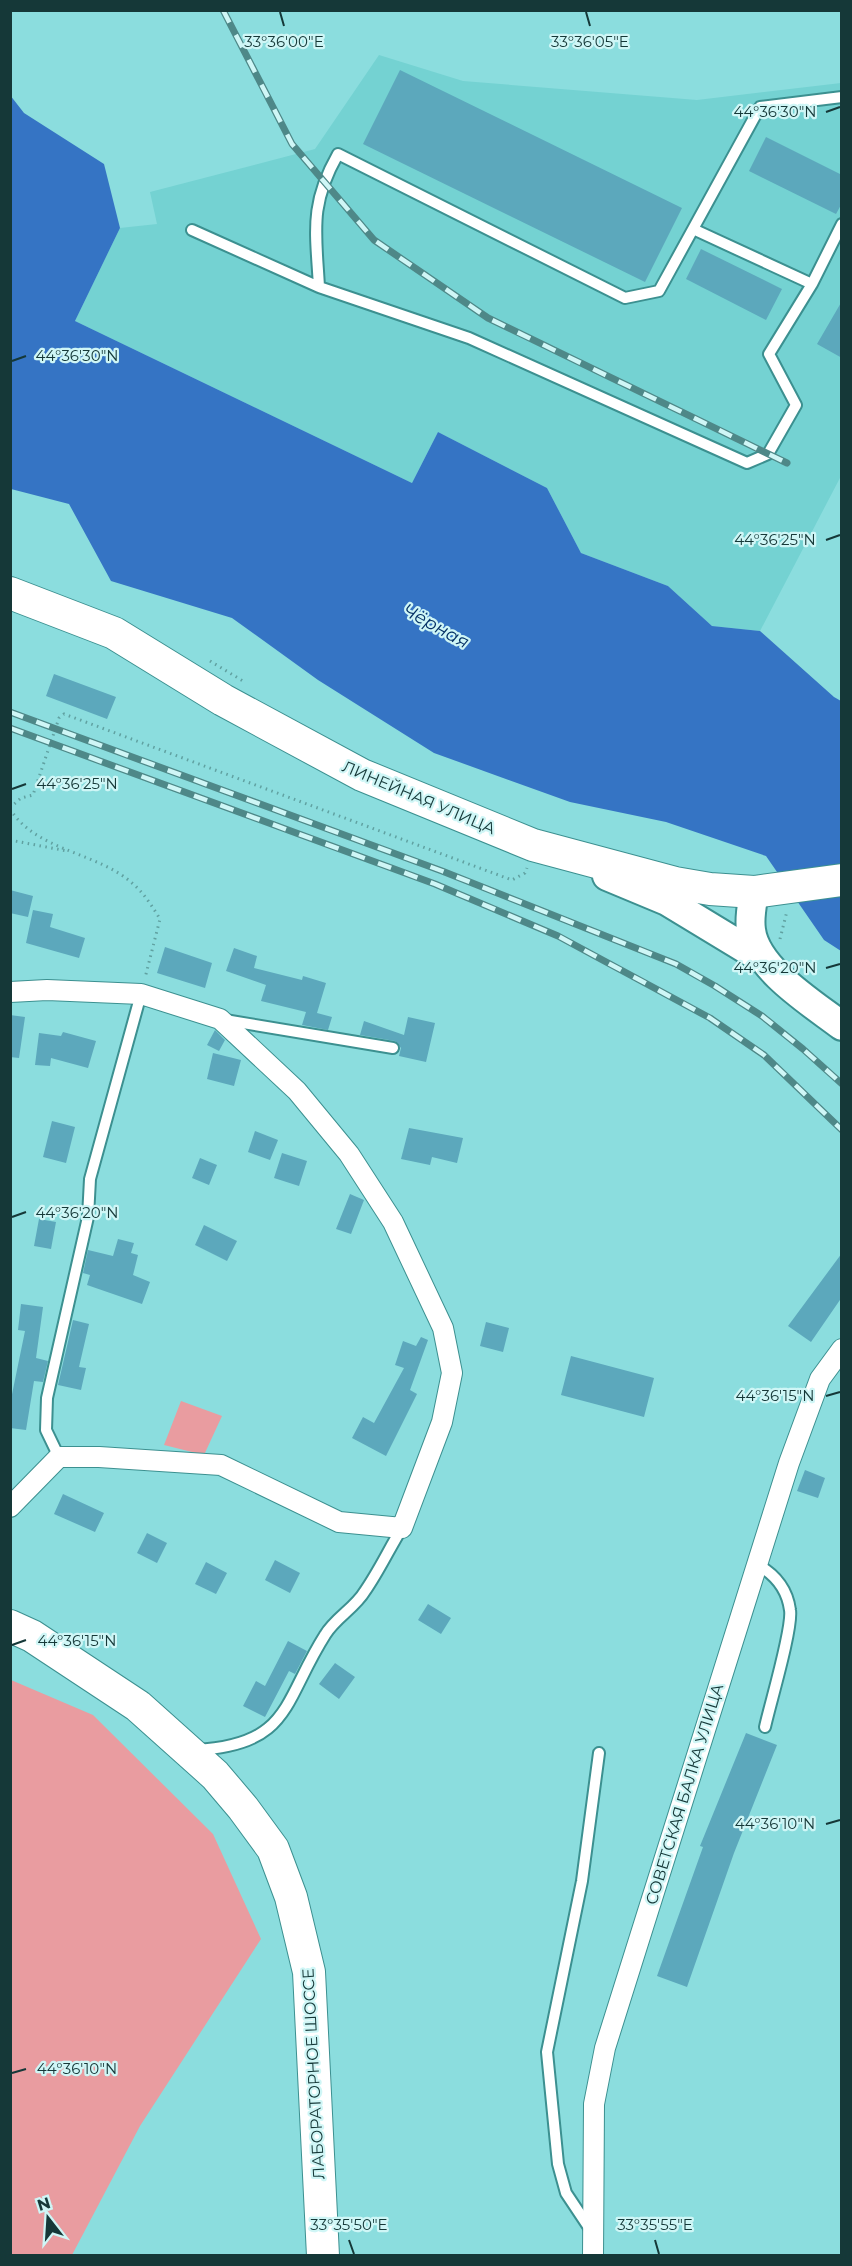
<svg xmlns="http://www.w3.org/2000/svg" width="852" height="2266" viewBox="0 0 852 2266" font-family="Montserrat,sans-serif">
  <rect width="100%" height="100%" fill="#8bddde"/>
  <path fill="#74d2d2" d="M379,55L463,81L697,100L841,83V476L760,631L712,626L668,586L581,553L547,488L438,432L412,483L75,321L120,228L157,224L150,192L315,149Z"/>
  <path fill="#e99ca0" d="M181,1401L222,1416L204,1455L164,1445Z
    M11,1680L93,1715L213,1834L261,1939L140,2126L72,2255H11Z"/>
  <path fill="#3574c4" d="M10,95L24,113L104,164L120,228L75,321L412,483L438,432L547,488L581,553L668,586L712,626L760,631L834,697L841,701V951L824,940L766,856L666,822L570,802L434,753L318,680L232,618L111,581L69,504L11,489Z"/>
  <path fill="#5ca8bc" d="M400,70L682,208L645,282L363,144Z
    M766,137L842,175V203L836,214L749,171Z
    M701,249L782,289L766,320L686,279Z
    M842,301V358L817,344Z
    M54,674L116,697L107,719L46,696Z
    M10,890L33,896L28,917L10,913Z
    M33,910L53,914L50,927L85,938L79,958L26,943Z
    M165,947L212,963L205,988L157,973Z
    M234,948L257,956L254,968L302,980L303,976L326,983L317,1013L332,1017L328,1030L302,1025L306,1012L261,1001L266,985L226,971Z
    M10,1015L25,1017L19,1058L10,1057Z
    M408,1017L435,1023L426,1062L399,1056L401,1048L395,1041L360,1035L364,1021L404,1035Z
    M215,1030L225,1040L219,1051L207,1045Z
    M63,1032L96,1041L88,1068L51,1058L50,1066L35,1065L39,1033L61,1036Z
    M213,1053L241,1060L234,1086L207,1079Z
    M52,1121L75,1127L66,1163L43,1157Z
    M409,1128L463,1138L457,1163L432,1157L430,1165L401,1159Z
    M255,1131L278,1140L270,1160L248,1152Z
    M282,1153L307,1161L299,1186L274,1178Z
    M200,1158L217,1165L209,1185L192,1178Z
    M350,1194L364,1200L351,1234L336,1229Z
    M39,1219L56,1222L51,1249L34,1246Z
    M204,1225L237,1241L227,1261L195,1245Z
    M118,1239L134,1243L131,1253L138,1255L133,1275L150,1282L142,1304L87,1285L90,1275L83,1273L88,1250L113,1256Z
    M842,1253V1297L811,1342L788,1326Z
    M21,1304L43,1307L36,1358L48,1361L43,1382L34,1381L26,1430L10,1428V1404L25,1331L18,1330Z
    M73,1320L89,1324L79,1367L86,1368L81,1390L58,1385Z
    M486,1322L509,1328L503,1352L480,1346Z
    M421,1337L428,1340L410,1390L417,1394L386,1456L352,1438L363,1417L374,1423L404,1368L395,1365L403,1341L416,1346Z
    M571,1356L654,1378L644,1417L561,1395Z
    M805,1470L825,1478L818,1498L797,1491Z
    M63,1494L104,1513L95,1532L54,1514Z
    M147,1533L167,1543L157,1563L137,1553Z
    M275,1560L300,1573L290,1593L265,1580Z
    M206,1562L227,1573L216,1594L195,1584Z
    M428,1604L451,1618L441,1634L418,1620Z
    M288,1641L307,1651L295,1674L289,1671L265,1717L243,1706L256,1681L265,1686Z
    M335,1663L355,1677L339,1699L319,1684Z
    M746,1733L777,1745L734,1853L687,1987L657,1976L703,1847L700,1846Z"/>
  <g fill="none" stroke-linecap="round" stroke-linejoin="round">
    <defs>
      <path id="lane" d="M192,230L319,287C316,232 309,205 338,154L625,298L659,291L760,107L842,97
        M812,284L842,224
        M319,287L469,338L747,463L768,454L796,405L769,354L812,284L693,229
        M225,1020L393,1048
        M59,1457L46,1430L47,1398L88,1217L90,1179L141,994
        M756,1564C775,1574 787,1588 790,1610C793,1628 770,1704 765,1727
        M196,1750C291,1745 283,1701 325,1635C335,1618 355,1608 365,1591C379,1571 389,1549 402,1528
        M590,2229L566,2193L558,2164L547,2052L582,1881L599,1753"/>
      <path id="street" d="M10,992L47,990L141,994L220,1019L297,1091L349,1154L393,1222L443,1328L452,1373L442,1422L402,1528L339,1522L221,1465L99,1457H59L10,1507
        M593,2256L594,2104L605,2048L789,1463L820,1379L842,1349"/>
      <path id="secondary" d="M607,876L667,901L761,958
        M754,892C752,905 749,917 751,930C756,969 812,1003 842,1026"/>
      <path id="primary" d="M10,593L114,633L223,700L362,775L533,845L675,883L710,889L754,892L842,880
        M10,1626L32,1636L138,1706L215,1775L243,1808L273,1849L291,1897L309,1972L323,2256"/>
    </defs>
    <use href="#lane" stroke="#3c9090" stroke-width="14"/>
    <use href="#street" stroke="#3c9090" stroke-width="22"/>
    <use href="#secondary" stroke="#3c9090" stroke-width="32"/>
    <use href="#primary" stroke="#3c9090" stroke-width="34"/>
    <path stroke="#60a1a1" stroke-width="3" stroke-dasharray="1.5 4.5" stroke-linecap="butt" d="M210,661L243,681
      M10,808L21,798L33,795L59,718L64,714L512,880L525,873L527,868
      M10,809C36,851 97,852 132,883C144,893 152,906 160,919L145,978
      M10,840L67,851
      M780,939L787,911"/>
    <use href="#lane" stroke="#fff" stroke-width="10"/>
    <use href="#street" stroke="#fff" stroke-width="20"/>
    <use href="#secondary" stroke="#fff" stroke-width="28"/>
    <use href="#primary" stroke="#fff" stroke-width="32"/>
    <defs>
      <path id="rail" d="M223,10L292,144L374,240L488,318L787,463
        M10,712L442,871L676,964L715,986L762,1016L803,1049L842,1084
        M10,728L435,884L558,936L710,1018L764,1055L842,1130"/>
    </defs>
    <use href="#rail" stroke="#4e8888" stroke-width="7"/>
    <use href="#rail" stroke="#cff6f6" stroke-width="4.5" stroke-dasharray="14" stroke-linecap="butt"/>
  </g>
  <path fill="none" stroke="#153838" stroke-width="2" d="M280,12L284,26M586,12L590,26M826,112L840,107M12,361L26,356M826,540L840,535M12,789L26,784M826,968L840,964M12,1217L26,1212M826,1396L840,1392M12,1645L26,1640M826,1824L840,1820M12,2073L26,2069M349,2240L354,2254M655,2240L659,2254"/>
  <g text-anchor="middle" stroke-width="4.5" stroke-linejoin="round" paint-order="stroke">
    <g font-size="16" fill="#153838" stroke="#cff6f6">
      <text transform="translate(419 797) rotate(23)" y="6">ЛИНЕЙНАЯ УЛИЦА</text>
      <text transform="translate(684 1794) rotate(-73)" y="6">СОВЕТСКАЯ БАЛКА УЛИЦА</text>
      <text transform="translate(313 2074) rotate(-93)" y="6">ЛАБОРАТОРНОЕ ШОССЕ</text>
    </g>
    <g font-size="18" font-style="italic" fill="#053165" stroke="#cff6f6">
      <text transform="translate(436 626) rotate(29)" y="6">Чёрная</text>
    </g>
  </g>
  <g font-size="15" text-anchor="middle" fill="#153838" stroke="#cff6f6" stroke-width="4.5" stroke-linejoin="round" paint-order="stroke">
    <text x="284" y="47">33°36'00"E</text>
    <text x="590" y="47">33°36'05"E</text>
    <text x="775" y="117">44°36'30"N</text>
    <text x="77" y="361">44°36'30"N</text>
    <text x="775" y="545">44°36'25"N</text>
    <text x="77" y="789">44°36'25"N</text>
    <text x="775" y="973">44°36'20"N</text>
    <text x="77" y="1218">44°36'20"N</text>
    <text x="775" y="1401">44°36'15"N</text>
    <text x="77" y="1646">44°36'15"N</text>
    <text x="775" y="1829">44°36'10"N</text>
    <text x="77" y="2074">44°36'10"N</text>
    <text x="349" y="2230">33°35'50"E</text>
    <text x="655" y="2230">33°35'55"E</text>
  </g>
  <rect width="852" height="2266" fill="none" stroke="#153838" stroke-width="24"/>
  <g transform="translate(48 2218) rotate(343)" stroke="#cff6f6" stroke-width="4.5" paint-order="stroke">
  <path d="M0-4.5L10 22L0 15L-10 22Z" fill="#153838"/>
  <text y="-9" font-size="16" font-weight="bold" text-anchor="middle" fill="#153838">N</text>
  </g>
</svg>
